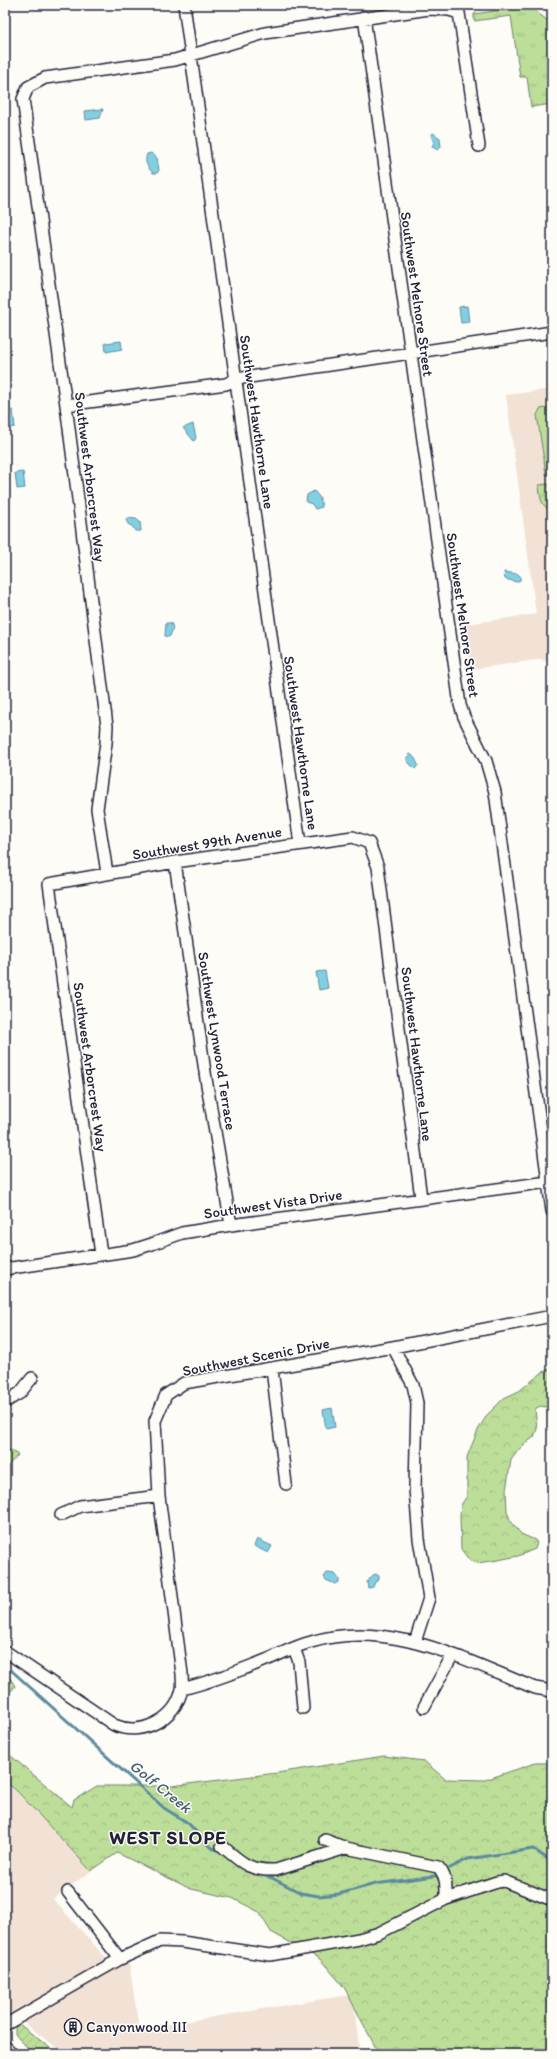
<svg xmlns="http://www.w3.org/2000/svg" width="557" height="2059" viewBox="0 0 557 2059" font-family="Itim,sans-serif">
  <defs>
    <pattern id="grass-tufts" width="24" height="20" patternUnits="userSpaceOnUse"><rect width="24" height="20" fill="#bcde98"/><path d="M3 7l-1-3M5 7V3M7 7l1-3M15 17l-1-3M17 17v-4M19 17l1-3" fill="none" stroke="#a1be84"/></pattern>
    <pattern id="forest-crowns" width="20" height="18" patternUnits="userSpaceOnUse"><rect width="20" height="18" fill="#bcde98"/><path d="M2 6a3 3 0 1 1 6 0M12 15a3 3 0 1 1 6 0" fill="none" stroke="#a1be84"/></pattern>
    <pattern id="garden-furrows" width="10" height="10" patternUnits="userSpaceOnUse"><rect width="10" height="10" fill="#bcde98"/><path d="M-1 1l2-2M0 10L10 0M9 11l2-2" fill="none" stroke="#a1be84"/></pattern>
  </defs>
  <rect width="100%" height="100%" fill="#fdfcf7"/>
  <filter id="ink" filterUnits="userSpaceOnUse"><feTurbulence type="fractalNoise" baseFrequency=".025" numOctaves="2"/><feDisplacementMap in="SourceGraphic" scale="8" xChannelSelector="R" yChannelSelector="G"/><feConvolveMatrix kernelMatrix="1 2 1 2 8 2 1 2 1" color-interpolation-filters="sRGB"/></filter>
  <g filter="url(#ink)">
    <path fill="#f2e2d6" d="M552,389V659L543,661L542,659L466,670L470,652L462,637L460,625L536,614L506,395Z
      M5,1781L17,1791L91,1871L53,1899L107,1959L98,1965L106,1974L129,1961L139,2029L348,1995L354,2006L360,2054H67L45,2039L5,2008Z"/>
    <path fill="url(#grass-tufts)" stroke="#6f806a" d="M529,6L552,24V104L531,107L527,77H520L511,16L474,21V14Z
      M548,484L552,490V511C540,506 540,496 539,485Z"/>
    <path fill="url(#forest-crowns)" stroke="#6f806a" d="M552,1368V1408L540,1406L535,1409L537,1429L534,1437L521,1447L511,1460L506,1490L507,1511L510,1520L521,1534L535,1540L537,1543L535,1549L518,1556L498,1560L477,1563L470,1561L461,1549L460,1515L461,1505L467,1496V1457L478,1430L487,1415L504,1398L519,1391L543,1372Z
      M5,1447L18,1455L5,1469Z
      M5,1673L9,1676L15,1686L5,1699Z
      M5,1751L72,1807L74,1800L97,1786H171L277,1773L384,1756L424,1761L445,1779L485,1780L535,1763H552V2054H379L344,1987L320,1959L271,1932L259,1912L232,1898L191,1889L117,1853L91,1871L17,1791L5,1781Z"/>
    <path fill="url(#garden-furrows)" stroke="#6f806a" d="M19,2024L58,2054H33L15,2034V2028Z"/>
    <path fill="#bcde98" stroke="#6f806a" d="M552,407V478L546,474L537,415L540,409Z"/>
    <path fill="#83cfe2" stroke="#5c8a9f" d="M103,109L100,118L86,120L85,111Z
      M433,133L440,138L441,147L438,150L432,147L434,142L431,136Z
      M151,153L157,158L159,170L157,173H153C147,167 144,162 147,154Z
      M467,306L469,322L461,323L459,307Z
      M121,341L122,349L106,352L105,343Z
      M13,410L15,427L7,428L5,412Z
      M193,424L196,438L194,441L183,428Z
      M23,472L25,488L17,489L15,473Z
      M314,491L320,498L322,507L315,509L312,504L306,502L307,495Z
      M128,518L136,519L140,522L141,531H135L133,527L128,524L126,520Z
      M504,572L518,574L521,577L520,580L517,582L505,579Z
      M166,623H171L173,628L170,636L168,637L165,636Z
      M410,754C415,757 416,760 418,765L415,769L407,761V757Z
      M325,971L328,988L319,990L316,972Z
      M332,1408L335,1427L326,1429L323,1410Z
      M257,1539L272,1546L268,1553L254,1546Z
      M327,1573L335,1574L339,1579V1582L335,1584L326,1580L324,1577Z
      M376,1574L379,1576V1580L375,1582L373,1587L368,1588L367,1582L373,1575Z"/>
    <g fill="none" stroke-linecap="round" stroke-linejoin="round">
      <path stroke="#5c8a9f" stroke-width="3" d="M5,1671H12L164,1808L188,1823L210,1847L222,1852
        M450,1868L468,1859L533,1849L552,1862
        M244,1869L272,1878L301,1893L319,1896L339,1894L375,1884L435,1876"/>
      <defs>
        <path id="street" d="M184,5L300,844
          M364,17L460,705L464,717L486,761L495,792L552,1211
          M66,405L226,384L236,379L552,332
          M175,862L206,1079L231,1225
          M107,873L97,809L106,743L107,726L66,405L23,99L28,87L45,78L175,60L265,33L429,9L449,10L459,13L479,146
          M101,1254L49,884L175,862L353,837L369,843L378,867L421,1198
          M5,1269L133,1250L152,1244L182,1233L231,1225L548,1182
          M393,1347L413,1385L417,1403L415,1489L419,1539L429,1598L415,1642
          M272,1369L286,1484
          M5,1402L20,1393L32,1378
          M61,1515L80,1506L159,1496
          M294,1648L299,1662L303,1708
          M5,1651L114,1725C142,1737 176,1719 182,1689C183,1685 182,1679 182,1674L159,1496L155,1421L166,1395L184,1383L393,1347L552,1316
          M182,1689C211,1682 239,1671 266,1660C281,1654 295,1646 311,1642C389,1618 464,1660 535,1688L552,1691
          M424,1707L452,1656
          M325,1840L346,1848L438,1867C447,1876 446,1887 446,1899
          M222,1846C242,1863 249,1871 276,1870L346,1848
          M68,1892L120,1959
          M5,2025L120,1959L160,1941L182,1942L270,1955L359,1939L379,1933L446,1899L497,1882L504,1881L552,1900"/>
        <path id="secondary" d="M5,2049L10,2054"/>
      </defs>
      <use href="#street" stroke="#22223b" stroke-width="14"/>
      <use href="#secondary" stroke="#22223b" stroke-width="18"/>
      <use href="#street" stroke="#fdfcf7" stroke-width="11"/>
      <use href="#secondary" stroke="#fdfcf7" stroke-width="15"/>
    </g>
  </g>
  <defs>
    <symbol id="building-ring" viewBox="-11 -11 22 22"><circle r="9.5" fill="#fdfcf7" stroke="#22223b" stroke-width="1.5"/><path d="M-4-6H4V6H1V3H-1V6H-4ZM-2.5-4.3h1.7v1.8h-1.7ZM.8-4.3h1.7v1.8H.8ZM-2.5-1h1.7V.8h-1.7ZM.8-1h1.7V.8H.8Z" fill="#22223b"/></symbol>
  </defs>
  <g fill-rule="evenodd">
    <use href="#building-ring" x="63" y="2017" width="20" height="20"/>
  </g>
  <g text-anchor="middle" stroke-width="3" stroke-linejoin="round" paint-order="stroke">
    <g font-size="15" fill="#22223b" stroke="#fdfcf7">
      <text transform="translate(417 294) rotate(82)" y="5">Southwest Melnore Street</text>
      <text transform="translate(257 422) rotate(82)" y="5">Southwest Hawthorne Lane</text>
      <text transform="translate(90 477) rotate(83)" y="5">Southwest Arborcrest Way</text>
      <text transform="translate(463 615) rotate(82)" y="5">Southwest Melnore Street</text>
      <text transform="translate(301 743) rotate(82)" y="5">Southwest Hawthorne Lane</text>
      <text transform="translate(207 843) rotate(-9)" y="5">Southwest 99th Avenue</text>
      <text transform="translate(217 1041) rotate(81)" y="5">Southwest Lynwood Terrace</text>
      <text transform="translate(417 1054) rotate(83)" y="5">Southwest Hawthorne Lane</text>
      <text transform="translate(90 1067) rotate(82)" y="5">Southwest Arborcrest Way</text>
      <text transform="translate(273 1204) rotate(-8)" y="5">Southwest Vista Drive</text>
      <text transform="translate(256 1357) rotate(-11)" y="5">Southwest Scenic Drive</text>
    </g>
    <g font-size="15" fill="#22223b" stroke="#fdfcf7" text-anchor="start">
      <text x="86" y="2032">Canyonwood III</text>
    </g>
    <g font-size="16" font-style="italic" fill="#445f75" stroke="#fdfcf7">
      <text transform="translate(161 1786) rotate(39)" y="6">Golf Creek</text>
    </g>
    <g font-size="19" font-weight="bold" letter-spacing="1" fill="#22223b" stroke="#fdfcf7">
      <text x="168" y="1844">WEST SLOPE</text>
    </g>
  </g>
  <rect width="557" height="2059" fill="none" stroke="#fdfcf7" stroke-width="20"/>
  <rect x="10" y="10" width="537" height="2039" fill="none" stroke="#22223b" stroke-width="1.5" filter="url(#ink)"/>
</svg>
